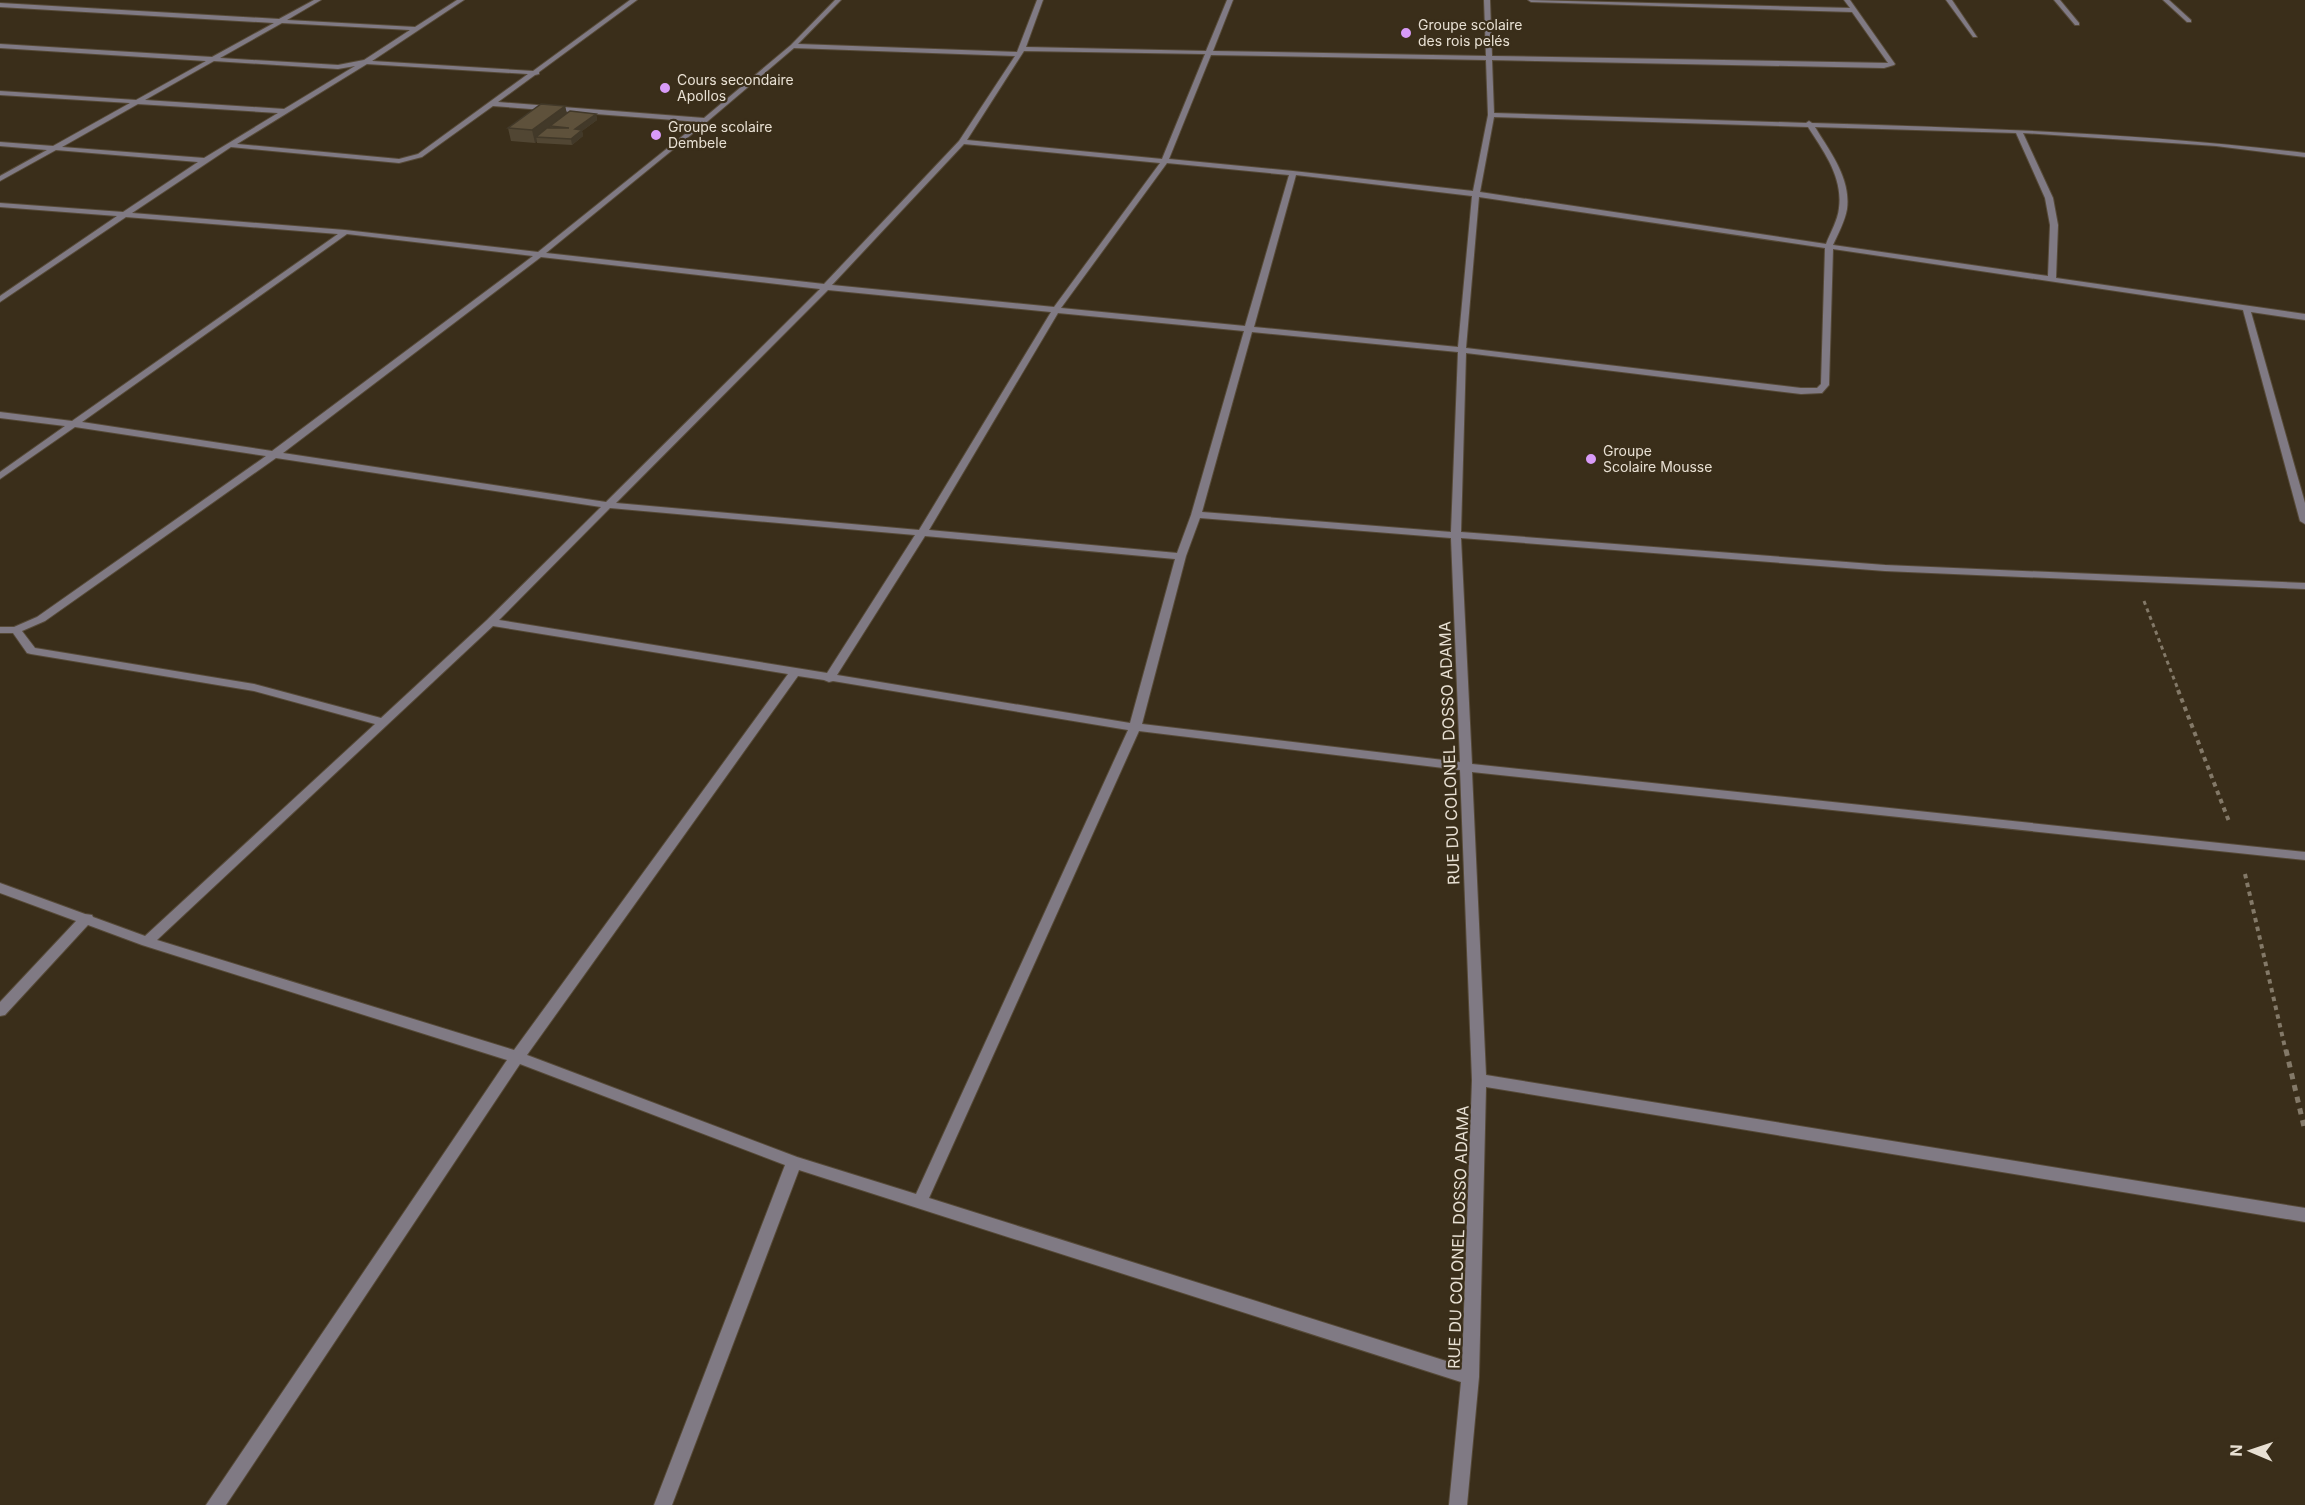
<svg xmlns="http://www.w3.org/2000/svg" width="2305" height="1505" font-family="Inter,sans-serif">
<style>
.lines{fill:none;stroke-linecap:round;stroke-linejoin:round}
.minor-casing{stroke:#564a38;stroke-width:2}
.path-far2{stroke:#837968;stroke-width:3;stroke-dasharray:4 4;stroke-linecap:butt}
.path-far1{stroke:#837968;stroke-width:4;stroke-dasharray:4.5 4.5;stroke-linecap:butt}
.path{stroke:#837968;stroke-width:5;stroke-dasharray:6 6;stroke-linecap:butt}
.minor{fill:#807a84;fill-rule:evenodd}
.wall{fill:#514633}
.shaded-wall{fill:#423929}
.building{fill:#5e513b;stroke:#423929;stroke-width:1.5}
.poi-dot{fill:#d89bf8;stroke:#3a2e1a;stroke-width:2}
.labels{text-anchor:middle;stroke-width:4.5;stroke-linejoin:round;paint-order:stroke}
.far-poi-label{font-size:14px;fill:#e8e0d3;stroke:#3a2e1a;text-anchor:start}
.street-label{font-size:16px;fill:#e8e0d3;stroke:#3a2e1a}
</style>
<rect width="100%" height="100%" fill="#3a2e1a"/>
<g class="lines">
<g class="minor-casing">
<path id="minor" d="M 314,0 L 321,0 L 287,20 L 415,27 L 457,0 L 464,0 L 372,61 L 533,71 L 630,0 L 637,0 L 539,72 L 539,74 L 535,75 L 498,102 L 704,118 L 791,45 L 835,0 L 841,0 L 798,44 L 1017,52 L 1037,0 L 1043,0 L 1026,47 L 1206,51 L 1227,0 L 1233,0 L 1213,51 L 1486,56 L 1484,0 L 1490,0 L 1492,56 L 1888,63 L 1852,12 L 1531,2 L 1528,0 L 1850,8 L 1844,0 L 1850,0 L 1895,64 L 1894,65 L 1884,68 L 1492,60 L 1494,113 L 1806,123 L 1809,121 L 1812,123 C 1977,128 2141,133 2305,153 L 2305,157 L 2216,146 L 2023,133 L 2053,198 L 2058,225 L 2056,278 L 2305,314 L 2305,320 L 2251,312 L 2305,503 L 2305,524 L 2300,521 L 2243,310 L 1833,249 L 1829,385 L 1822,393 L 1801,394 L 1466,353 L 1461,532 L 1885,565 L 2305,583 L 2305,589 L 1885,571 L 1461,538 L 1472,764 L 2305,852 L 2305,860 L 1472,772 L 1486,1075 L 2305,1208 L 2305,1222 L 1486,1087 L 1479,1377 L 1467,1505 L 1449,1505 L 1461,1382 L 799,1170 L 672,1505 L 654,1505 L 785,1165 L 520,1064 L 226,1505 L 206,1505 L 507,1060 L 142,945 L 88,925 L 5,1015 L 0,1016 L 0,1002 L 76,921 L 0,893 L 0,883 L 85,914 L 92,915 L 93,917 L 145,936 L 375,724 L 254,691 L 31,654 L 27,653 L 13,633 L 0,633 L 0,627 L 14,627 L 37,617 L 266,456 L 75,427 L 0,479 L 0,472 L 65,426 L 0,418 L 0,412 L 72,421 L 338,234 L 126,217 L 0,302 L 0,296 L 117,216 L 0,207 L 0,203 L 123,212 L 198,162 L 56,150 L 0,181 L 0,176 L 47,150 L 0,146 L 0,142 L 53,146 L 130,103 L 0,95 L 0,91 L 136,100 L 206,61 L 0,48 L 0,44 L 212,57 L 274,23 L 0,7 L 0,3 L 279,19 ZM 282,23 L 410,30 L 364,60 L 338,65 L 220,58 ZM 794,48 L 1015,56 L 959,141 L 824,284 L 546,253 L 708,121 ZM 1024,51 L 1205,54 L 1162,159 L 967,140 ZM 1211,55 L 1486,60 L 1488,115 L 1473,191 L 1293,171 L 1169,159 ZM 214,61 L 338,69 L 355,66 L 284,109 L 145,100 ZM 367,64 L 528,74 L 418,154 L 399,159 L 237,144 ZM 138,104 L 278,113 L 204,158 L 62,147 ZM 493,106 L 700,122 L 538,252 L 345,230 L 132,213 L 231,147 L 399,163 L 422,157 ZM 1494,117 L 1808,127 C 1824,152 1843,177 1839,208 C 1838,220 1830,233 1826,244 L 1480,192 ZM 1815,127 L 2016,133 L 2045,198 L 2050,225 L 2048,276 L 1833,245 C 1838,234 1845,221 1847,209 C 1851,178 1830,152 1815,127 ZM 964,144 L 1160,163 L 1054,307 L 832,285 ZM 1167,163 L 1289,175 L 1245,326 L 1061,308 ZM 1296,175 L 1472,196 L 1458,347 L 1254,327 ZM 1479,197 L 1825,248 L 1821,384 L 1817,388 L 1801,388 L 1466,348 ZM 347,234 L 533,256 L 272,451 L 82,422 ZM 541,257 L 820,289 L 606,502 L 283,453 ZM 828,290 L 1051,312 L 919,530 L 616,503 ZM 1058,313 L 1244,331 L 1191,515 L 1177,553 L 929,530 ZM 1252,332 L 1458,352 L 1451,532 L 1202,512 ZM 276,458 L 601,507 L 487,620 L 381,718 L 254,684 L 35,648 L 22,631 L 45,621 ZM 610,508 L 915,535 L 827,673 L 499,620 ZM 1200,518 L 1451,538 L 1460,762 L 1142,724 L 1186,556 ZM 925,536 L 1175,559 L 1130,723 L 837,675 ZM 493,626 L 788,674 L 514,1050 L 157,940 ZM 798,676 L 824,680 L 829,682 L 833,681 L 1128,730 L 916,1194 L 797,1157 L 527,1055 ZM 1139,731 L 1460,770 L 1472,1080 L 1462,1366 L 929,1198 Z
M 1946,0 L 1952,0 L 1977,37 L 1973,37 Z
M 2054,0 L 2060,0 L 2079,23 L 2079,25 L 2075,25 Z
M 2163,0 L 2169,0 L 2191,20 L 2191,22 L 2187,22 Z"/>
</g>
<path class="path-far2" d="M 2144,601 L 2179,692"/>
<path class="path-far1" d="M 2178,690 L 2230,824
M 2245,874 L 2286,1052"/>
<path class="path" d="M 2286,1050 L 2305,1131"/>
<use href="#minor" class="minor"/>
</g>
<path class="wall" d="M 565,106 L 567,114 L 596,114 L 597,120 L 582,131 L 583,136 L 572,145 L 537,143 L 537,141 L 535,143 L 511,141 L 508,128 Z"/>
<path class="shaded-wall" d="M 565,106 L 568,118 L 550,126 L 551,131 L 536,137 L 537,141 L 535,143 L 532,130 Z
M 596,114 L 597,120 L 582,131 L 583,136 L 572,145 L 571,139 L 575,129 Z"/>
<path class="building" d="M 541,104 L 565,106 L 532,130 L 508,128 Z
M 570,111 L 596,114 L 575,129 L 582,130 L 571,139 L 536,137 L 547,128 L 569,128 L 550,126 Z"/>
<g class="poi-dot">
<circle cx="1406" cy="33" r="6"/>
<circle cx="665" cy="88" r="6"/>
<circle cx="656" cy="135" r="6"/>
<circle cx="1591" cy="459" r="6"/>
</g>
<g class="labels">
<g class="far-poi-label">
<text x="1418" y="30">Groupe scolaire<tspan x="1418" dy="16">des rois pelés</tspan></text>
<text x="677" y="85">Cours secondaire<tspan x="677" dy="16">Apollos</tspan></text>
<text x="668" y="132">Groupe scolaire<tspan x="668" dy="16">Dembele</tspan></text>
<text x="1603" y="456">Groupe<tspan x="1603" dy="16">Scolaire Mousse</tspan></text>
</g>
<g class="street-label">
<text transform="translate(1449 753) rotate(-92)" y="6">RUE DU COLONEL DOSSO ADAMA</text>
<text transform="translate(1458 1237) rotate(-88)" y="6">RUE DU COLONEL DOSSO ADAMA</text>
</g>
</g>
<g transform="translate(2251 1451) rotate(272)" stroke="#3a2e1a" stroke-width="4.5" paint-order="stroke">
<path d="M0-4.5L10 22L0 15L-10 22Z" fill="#e8e0d3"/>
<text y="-9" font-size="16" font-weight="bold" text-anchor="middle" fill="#e8e0d3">N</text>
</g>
</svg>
